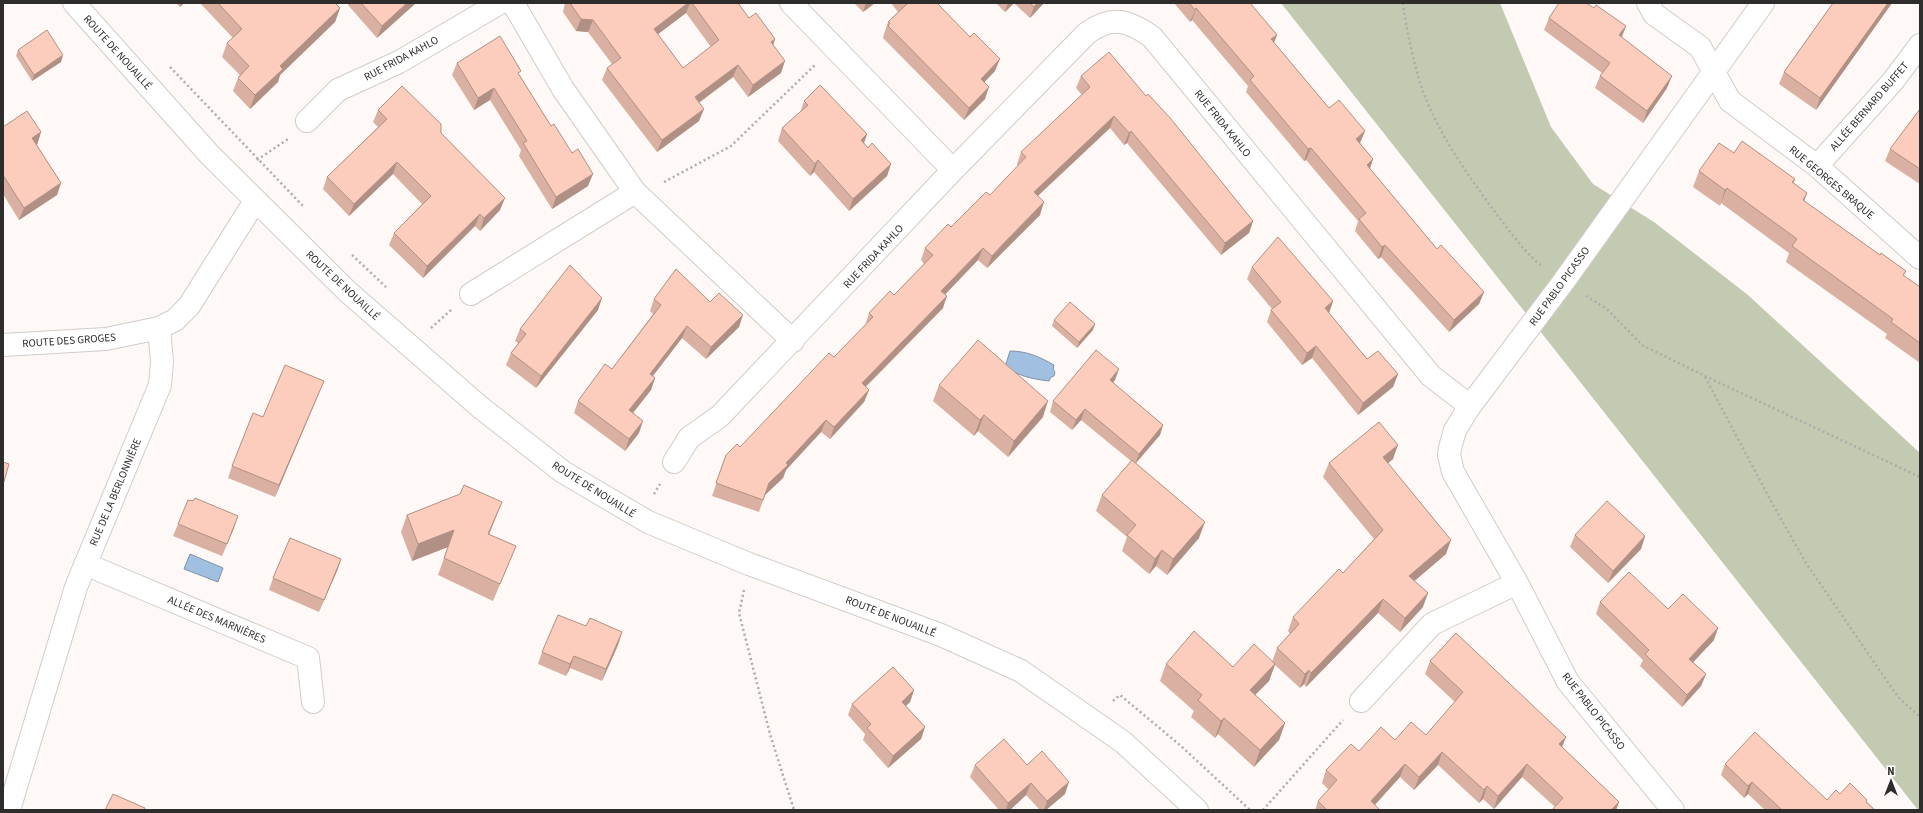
<svg xmlns="http://www.w3.org/2000/svg" width="1923" height="813" font-family="'Source Sans 3',sans-serif">
<style>
.green{fill:#c2cbb2}
.water{fill:#a1bfe0;stroke:#7f93aa}
.lines{fill:none;stroke-linecap:round;stroke-linejoin:round}
.minor-casing{stroke:#d1ccc9;stroke-width:24}
.path{stroke:#aeaaa8;stroke-width:2.5;stroke-dasharray:2 3;stroke-linecap:butt}
.minor{stroke:#fff;stroke-width:22}
.wall{fill:#d9b0a2;fill-rule:evenodd}
.shaded-wall{fill:#b09084}
.building{fill:#fccdbc;stroke:#b09084}
.labels{text-anchor:middle;stroke-width:3.5;stroke-linejoin:round;paint-order:stroke}
.street-label{font-size:11px;fill:#2f2d2c;stroke:#fff}
</style>
<rect width="100%" height="100%" fill="#fef9f6"/>
<path class="green" d="M 1281,3 L 1500,3 L 1551,127 L 1593,184 L 1654,222 L 1748,295 L 1920,453 L 1920,810 L 1918,810 Z"/>
<path class="water" d="M 1010,351 C 1027,351 1040,357 1054,365 L 1053,369 L 1055,372 L 1054,376 L 1051,377 L 1049,381 C 1032,379 1019,376 1005,367 Z
M 190,554 L 223,568 L 218,582 L 184,569 Z"/>
<g class="lines">
<g class="minor-casing">
<path id="minor" d="M 74,3 L 209,154 L 348,292 L 480,407 L 563,472 L 648,522 L 749,564 L 941,635 L 1021,671 L 1123,742 L 1197,810
M 513,3 L 563,89 L 635,192 L 793,341
M 791,3 L 953,170
M 1648,3 L 1654,14 L 1700,47 L 1730,101 L 1817,166 L 1920,258
M 307,121 L 338,90 L 399,62 L 500,3
M 1817,166 L 1893,81 L 1920,45
M 471,294 L 635,192
M 3,345 L 106,339 L 159,328
M 674,462 L 689,438 L 720,416 L 953,170 L 1087,33 C 1112,15 1128,20 1152,37 L 1431,376 L 1470,406
M 85,564 L 308,658 L 313,702
M 1361,701 L 1432,624 L 1517,583
M 9,810 L 76,587 L 160,385 L 162,362 L 159,328 L 175,320 L 189,306 L 255,201
M 1673,810 L 1568,682 L 1517,583 L 1453,472 L 1449,455 L 1450,448 L 1455,430 L 1470,406 L 1564,281 L 1763,3"/>
</g>
<path class="path" d="M 1403,3 C 1406,28 1414,65 1422,89 C 1439,135 1469,177 1498,216 C 1511,233 1525,253 1542,266
M 170,67 L 303,206
M 257,160 L 288,139
M 664,182 L 731,146 L 815,65
M 352,255 L 386,287
M 1586,296 L 1607,309 L 1642,345 L 1705,376 L 1920,477
M 431,328 L 451,310
M 1705,377 L 1772,503 L 1806,563 L 1898,697 L 1920,717
M 654,494 L 660,484
M 744,590 L 739,613 L 770,734 L 794,810
M 1113,701 L 1120,695 L 1181,746 L 1250,810
M 1263,810 L 1343,720"/>
<use href="#minor" class="minor"/>
</g>
<path class="wall" d="M 176,3 L 184,3 L 180,7 Z
M 200,3 L 335,3 L 340,8 L 335,22 L 280,75 L 278,82 L 250,109 L 233,91 L 238,78 L 240,75 L 222,57 L 227,43 L 233,38 Z
M 348,3 L 416,3 L 377,38 L 348,5 Z
M 565,3 L 738,3 L 749,18 L 775,39 L 773,45 L 781,73 L 748,97 L 733,77 L 699,103 L 699,121 L 657,152 L 602,80 L 607,68 L 612,64 L 588,32 L 576,31 L 563,12 ZM 686,13 L 711,47 L 683,68 L 658,34 Z
M 854,3 L 875,3 L 863,12 Z
M 891,3 L 937,3 L 995,71 L 984,82 L 985,99 L 964,120 L 883,38 L 884,34 L 888,22 L 898,12 Z
M 996,3 L 1014,3 L 1005,12 Z
M 1014,3 L 1044,3 L 1030,18 Z
M 1174,3 L 1250,3 L 1277,35 L 1274,43 L 1329,108 L 1365,131 L 1360,143 L 1373,159 L 1370,169 L 1437,249 L 1484,292 L 1479,304 L 1449,332 L 1381,257 L 1378,259 L 1355,231 L 1358,221 L 1306,160 L 1304,161 L 1246,92 L 1248,86 L 1192,20 L 1190,22 Z
M 1833,3 L 1892,3 L 1816,110 L 1779,84 L 1784,72 Z
M 1594,8 L 1626,26 L 1622,37 L 1667,88 L 1643,123 L 1595,88 L 1600,76 L 1602,73 L 1544,30 L 1549,18 Z
M 18,50 L 61,62 L 32,81 L 16,56 Z
M 457,63 L 520,76 L 588,186 L 552,209 L 519,156 L 521,150 L 490,100 L 474,110 L 452,75 Z
M 1081,76 L 1146,96 L 1253,221 L 1249,233 L 1221,255 L 1127,143 L 1124,145 L 1110,128 L 1038,196 L 1040,215 L 987,268 L 978,260 L 945,294 L 943,308 L 866,387 L 869,390 L 864,402 L 830,439 L 821,432 L 786,470 L 783,478 L 765,495 L 759,512 L 712,496 L 726,455 L 740,447 L 834,357 L 865,326 L 869,313 L 894,295 L 924,264 L 921,260 L 925,248 L 990,195 L 1018,166 L 1017,164 L 1021,152 L 1082,95 L 1076,88 Z
M 804,101 L 867,134 L 864,143 L 868,148 L 891,164 L 887,176 L 849,211 L 814,172 L 810,176 L 778,141 L 782,128 L 800,113 Z
M 1920,109 L 1920,184 L 1885,161 L 1890,149 Z
M 378,110 L 441,133 L 500,210 L 480,231 L 475,226 L 423,278 L 389,245 L 394,233 L 422,204 L 393,174 L 349,216 L 323,189 L 327,177 L 378,127 L 373,122 Z
M 3,127 L 41,132 L 37,145 L 61,183 L 57,195 L 19,220 L 3,194 Z
M 1734,153 L 1795,179 L 1794,183 L 1807,193 L 1804,201 L 1880,255 L 1906,271 L 1904,276 L 1920,287 L 1920,363 L 1885,338 L 1887,334 L 1786,262 L 1789,253 L 1721,203 L 1720,206 L 1693,187 L 1699,171 Z
M 1252,267 L 1333,301 L 1329,313 L 1367,359 L 1398,374 L 1393,387 L 1358,415 L 1312,358 L 1302,365 L 1267,322 L 1271,310 L 1272,309 L 1247,279 Z
M 654,299 L 710,302 L 739,327 L 706,359 L 682,338 L 653,376 L 655,378 L 651,390 L 633,413 L 639,433 L 625,451 L 574,413 L 578,401 L 612,369 L 653,314 L 650,311 Z
M 598,310 L 536,388 L 506,365 L 511,353 L 518,343 L 515,341 L 520,329 Z
M 1054,320 L 1093,330 L 1077,348 L 1052,326 Z
M 1115,380 L 1113,383 L 1163,425 L 1160,435 L 1136,463 L 1199,538 L 1167,575 L 1156,566 L 1149,574 L 1122,551 L 1127,537 L 1096,511 L 1102,495 L 1131,461 L 1081,420 L 1072,430 L 1050,412 L 1053,401 Z
M 939,385 L 1043,417 L 1008,457 L 978,431 L 974,436 L 933,401 Z
M 319,393 L 275,497 L 228,478 L 232,466 L 263,417 Z
M 1393,459 L 1388,463 L 1446,554 L 1414,581 L 1423,607 L 1400,632 L 1378,613 L 1306,687 L 1304,684 L 1300,688 L 1275,665 L 1269,681 L 1255,695 L 1285,723 L 1279,740 L 1254,767 L 1218,734 L 1215,738 L 1191,717 L 1194,711 L 1160,681 L 1166,664 L 1233,667 L 1272,662 L 1277,648 L 1290,634 L 1288,631 L 1293,617 L 1343,573 L 1374,539 L 1323,477 L 1329,463 Z
M 502,502 L 489,535 L 516,546 L 509,563 L 493,601 L 438,575 L 448,547 L 412,561 L 401,532 L 407,515 Z
M 178,524 L 234,528 L 222,556 L 173,536 Z
M 1575,535 L 1645,536 L 1641,549 L 1608,583 L 1570,547 Z
M 341,559 L 337,571 L 319,612 L 269,590 L 273,578 Z
M 1600,602 L 1668,609 L 1714,640 L 1693,662 L 1706,674 L 1701,686 L 1682,707 L 1640,666 L 1643,660 L 1596,614 Z
M 586,626 L 622,632 L 618,645 L 602,681 L 570,668 L 566,676 L 538,664 L 542,652 Z
M 1430,661 L 1562,747 L 1619,802 L 1616,810 L 1552,810 L 1555,807 L 1522,777 L 1494,809 L 1483,799 L 1479,803 L 1438,765 L 1414,790 L 1400,777 L 1375,805 L 1380,810 L 1315,810 L 1318,801 L 1329,790 L 1322,783 L 1326,770 L 1359,751 L 1395,740 L 1426,735 L 1455,702 L 1425,674 Z
M 914,690 L 910,702 L 906,706 L 925,727 L 921,739 L 888,768 L 863,740 L 865,734 L 848,715 L 852,704 Z
M 1725,764 L 1827,800 L 1840,794 L 1867,800 L 1867,802 L 1875,810 L 1765,810 L 1748,794 L 1744,798 L 1721,775 Z
M 975,765 L 1027,765 L 1065,794 L 1046,810 L 1040,810 L 1026,795 L 1010,810 L 999,810 L 970,777 Z"/>
<path class="shaded-wall" d="M 181,3 L 184,3 L 180,7 Z
M 407,3 L 416,3 L 377,38 L 382,26 Z
M 688,3 L 690,3 L 686,13 L 649,41 L 654,29 Z
M 866,3 L 875,3 L 863,12 Z
M 1008,3 L 1014,3 L 1005,12 Z
M 1037,3 L 1044,3 L 1030,18 L 1034,7 Z
M 1888,3 L 1892,3 L 1816,110 L 1820,98 Z
M 340,8 L 335,22 L 280,75 L 278,82 L 250,109 L 255,95 L 280,66 Z
M 1196,8 L 1192,20 L 1190,22 L 1195,10 Z
M 581,19 L 593,20 L 588,32 L 576,31 Z
M 1626,26 L 1621,38 L 1619,35 Z
M 1277,35 L 1272,47 L 1271,39 Z
M 775,39 L 771,52 L 771,42 Z
M 63,55 L 61,62 L 32,81 L 34,75 Z
M 1000,59 L 995,71 L 976,91 L 981,79 Z
M 785,61 L 781,73 L 748,97 L 753,85 Z
M 738,65 L 733,77 L 690,109 L 695,97 Z
M 1672,76 L 1667,88 L 1643,123 L 1647,111 Z
M 989,87 L 985,99 L 964,120 L 969,108 Z
M 494,88 L 490,100 L 474,110 L 478,98 Z
M 704,109 L 699,121 L 657,152 L 662,140 Z
M 1114,116 L 1110,128 L 1029,204 L 1034,192 Z
M 1131,131 L 1127,143 L 1124,145 L 1129,133 Z
M 1365,131 L 1360,143 L 1351,151 L 1356,139 Z
M 41,132 L 37,145 L 32,138 Z
M 867,134 L 863,146 L 861,140 Z
M 1311,148 L 1306,160 L 1304,161 L 1308,149 Z
M 1373,159 L 1369,171 L 1367,165 Z
M 818,160 L 814,172 L 810,176 L 815,164 Z
M 397,162 L 393,174 L 349,216 L 354,204 Z
M 891,164 L 887,176 L 849,211 L 853,199 Z
M 593,174 L 588,186 L 552,209 L 556,197 Z
M 61,183 L 57,195 L 19,220 L 24,208 Z
M 1727,188 L 1721,203 L 1720,206 L 1725,190 Z
M 1807,193 L 1801,209 L 1803,200 Z
M 505,198 L 500,210 L 480,231 L 484,218 Z
M 1044,202 L 1040,215 L 987,268 L 992,256 Z
M 480,214 L 475,226 L 423,278 L 427,266 Z
M 1253,221 L 1249,233 L 1221,255 L 1225,243 Z
M 1385,245 L 1381,257 L 1378,259 L 1382,247 Z
M 983,248 L 978,260 L 937,303 L 941,291 Z
M 1484,292 L 1479,304 L 1449,332 L 1454,320 Z
M 947,296 L 943,308 L 857,395 L 862,383 Z
M 602,298 L 598,310 L 536,388 L 541,376 Z
M 1333,301 L 1329,313 L 1325,308 Z
M 743,315 L 739,327 L 706,359 L 711,347 Z
M 1095,324 L 1093,330 L 1077,348 L 1079,342 Z
M 687,326 L 682,338 L 645,386 L 650,374 Z
M 1316,346 L 1312,358 L 1302,365 L 1307,353 Z
M 1119,369 L 1115,380 L 1106,391 L 1110,380 Z
M 1398,374 L 1393,387 L 1358,415 L 1363,403 Z
M 655,378 L 651,390 L 625,423 L 629,410 Z
M 324,381 L 319,393 L 275,497 L 279,485 Z
M 869,390 L 864,402 L 830,439 L 834,427 Z
M 1048,401 L 1043,417 L 1008,457 L 1014,441 Z
M 1085,409 L 1081,420 L 1072,430 L 1076,420 Z
M 984,415 L 978,431 L 974,436 L 980,420 Z
M 826,420 L 821,432 L 786,470 L 783,478 L 765,495 L 769,483 L 786,463 Z
M 643,421 L 639,433 L 625,451 L 629,439 Z
M 1163,425 L 1160,435 L 1135,464 L 1139,454 Z
M 1398,445 L 1393,459 L 1378,471 L 1383,457 Z
M 502,502 L 495,519 L 482,551 L 488,534 Z
M 238,516 L 234,528 L 222,556 L 227,544 Z
M 1205,522 L 1199,538 L 1167,575 L 1173,559 Z
M 454,530 L 448,547 L 412,561 L 418,544 Z
M 1645,536 L 1641,549 L 1608,583 L 1613,571 Z
M 1451,540 L 1446,554 L 1404,590 L 1409,576 Z
M 1162,550 L 1156,566 L 1149,574 L 1155,559 Z
M 341,559 L 337,571 L 319,612 L 324,600 Z
M 1428,593 L 1423,607 L 1400,632 L 1405,618 Z
M 1383,599 L 1378,613 L 1306,687 L 1311,673 Z
M 1718,628 L 1714,640 L 1685,671 L 1689,659 Z
M 622,632 L 618,645 L 602,681 L 606,669 Z
M 574,656 L 570,668 L 566,676 L 570,664 Z
M 1275,664 L 1269,681 L 1243,707 L 1250,690 Z
M 1309,670 L 1304,684 L 1300,688 L 1305,674 Z
M 1706,674 L 1701,686 L 1682,707 L 1687,695 Z
M 914,690 L 910,702 L 898,713 L 902,702 Z
M 1224,718 L 1218,734 L 1215,738 L 1221,721 Z
M 1285,723 L 1279,740 L 1254,767 L 1260,750 Z
M 925,727 L 921,739 L 888,768 L 893,756 Z
M 1566,737 L 1561,750 L 1559,744 Z
M 1442,752 L 1438,765 L 1414,790 L 1419,777 Z
M 1405,764 L 1400,777 L 1370,810 L 1371,801 Z
M 1527,764 L 1522,777 L 1494,809 L 1498,796 Z
M 1069,782 L 1065,794 L 1046,810 L 1044,810 L 1047,801 Z
M 1752,782 L 1748,794 L 1744,798 L 1748,786 Z
M 1031,783 L 1026,795 L 1010,810 L 1006,810 L 1008,803 Z
M 1487,786 L 1483,799 L 1479,803 L 1484,790 Z
M 1619,802 L 1616,810 L 1611,810 Z"/>
<path class="building" d="M 218,3 L 335,3 L 340,8 L 280,66 L 283,69 L 255,95 L 238,78 L 249,66 L 227,43 L 242,29 Z
M 361,3 L 407,3 L 382,26 Z
M 570,3 L 688,3 L 654,29 L 683,68 L 719,40 L 692,3 L 738,3 L 749,18 L 756,13 L 775,39 L 771,42 L 785,61 L 753,85 L 738,65 L 695,97 L 704,109 L 662,140 L 607,68 L 621,58 L 593,20 L 581,19 Z
M 905,3 L 937,3 L 970,37 L 974,33 L 1000,59 L 981,79 L 989,87 L 969,108 L 888,26 L 890,23 L 888,22 L 907,4 Z
M 1030,3 L 1037,3 L 1034,7 Z
M 1189,3 L 1250,3 L 1277,35 L 1271,39 L 1329,108 L 1339,100 L 1365,131 L 1356,139 L 1373,159 L 1367,165 L 1437,249 L 1441,245 L 1484,292 L 1454,320 L 1385,245 L 1382,247 L 1359,219 L 1366,213 L 1311,148 L 1308,149 L 1250,80 L 1254,76 L 1196,8 L 1195,10 Z
M 1559,3 L 1586,3 L 1594,8 L 1596,5 L 1626,26 L 1619,35 L 1672,76 L 1647,111 L 1600,76 L 1610,63 L 1549,18 Z
M 1833,3 L 1888,3 L 1820,98 L 1784,72 Z
M 47,30 L 63,55 L 34,75 L 18,50 Z
M 500,36 L 521,71 L 518,73 L 551,126 L 554,124 L 572,153 L 578,149 L 593,174 L 556,197 L 523,143 L 527,141 L 494,88 L 478,98 L 457,63 Z
M 1109,52 L 1146,96 L 1148,94 L 1171,119 L 1253,221 L 1225,243 L 1131,131 L 1129,133 L 1114,116 L 1034,192 L 1044,202 L 1003,244 L 992,256 L 983,248 L 941,291 L 947,296 L 862,383 L 869,390 L 834,427 L 826,420 L 786,463 L 788,465 L 769,483 L 763,500 L 716,483 L 726,455 L 737,444 L 740,447 L 829,353 L 834,357 L 873,317 L 869,313 L 890,291 L 894,295 L 933,255 L 925,248 L 948,224 L 951,227 L 986,192 L 990,195 L 1026,157 L 1021,152 L 1090,87 L 1081,76 Z
M 820,85 L 867,134 L 861,140 L 868,148 L 872,143 L 891,164 L 853,199 L 818,160 L 815,164 L 782,128 L 808,105 L 804,101 Z
M 402,86 L 441,124 L 441,133 L 505,198 L 484,218 L 480,214 L 427,266 L 394,233 L 431,196 L 397,162 L 354,204 L 327,177 L 387,119 L 378,110 Z
M 1920,109 L 1920,169 L 1890,149 Z
M 27,111 L 41,132 L 32,138 L 61,183 L 24,208 L 3,175 L 3,127 Z
M 1742,141 L 1795,179 L 1792,182 L 1807,193 L 1803,200 L 1880,255 L 1881,253 L 1906,271 L 1903,275 L 1920,287 L 1920,343 L 1891,322 L 1893,319 L 1792,246 L 1797,239 L 1727,188 L 1725,190 L 1699,171 L 1719,143 L 1734,153 Z
M 1278,237 L 1333,301 L 1325,308 L 1367,359 L 1378,351 L 1398,374 L 1363,403 L 1316,346 L 1307,353 L 1271,310 L 1281,302 L 1252,267 Z
M 570,265 L 602,298 L 541,376 L 511,353 L 526,334 L 520,329 Z
M 676,269 L 710,302 L 719,293 L 743,315 L 711,347 L 687,326 L 650,374 L 655,378 L 629,410 L 643,421 L 629,439 L 578,401 L 605,364 L 612,369 L 661,305 L 654,299 Z
M 1070,302 L 1095,324 L 1079,342 L 1054,320 Z
M 978,340 L 1048,401 L 1014,441 L 984,415 L 980,420 L 939,385 Z
M 1096,350 L 1119,369 L 1110,380 L 1163,425 L 1139,454 L 1085,409 L 1076,420 L 1053,401 Z
M 285,365 L 324,381 L 279,485 L 232,466 L 253,413 L 263,417 Z
M 1379,422 L 1398,445 L 1383,457 L 1451,540 L 1409,576 L 1428,593 L 1405,618 L 1383,599 L 1311,673 L 1309,670 L 1305,674 L 1277,648 L 1299,624 L 1293,617 L 1339,569 L 1343,573 L 1383,530 L 1329,463 Z
M 1132,460 L 1205,522 L 1173,559 L 1162,550 L 1155,559 L 1127,535 L 1136,525 L 1102,495 Z
M 3,462 L 9,464 L 3,485 Z
M 464,485 L 502,502 L 488,534 L 516,546 L 500,584 L 444,558 L 454,530 L 418,544 L 407,515 L 460,494 Z
M 195,498 L 238,516 L 227,544 L 178,524 L 188,500 L 193,501 Z
M 1607,501 L 1645,536 L 1613,571 L 1575,535 Z
M 290,538 L 341,559 L 324,600 L 273,578 Z
M 1629,572 L 1668,609 L 1683,594 L 1718,628 L 1689,659 L 1706,674 L 1687,695 L 1645,654 L 1649,650 L 1600,602 Z
M 558,615 L 586,626 L 590,618 L 622,632 L 606,669 L 574,656 L 570,664 L 542,652 Z
M 1194,631 L 1233,667 L 1254,644 L 1275,664 L 1250,690 L 1285,723 L 1260,750 L 1224,718 L 1221,721 L 1198,700 L 1202,695 L 1166,664 Z
M 1456,633 L 1566,737 L 1559,744 L 1619,802 L 1611,810 L 1552,810 L 1563,798 L 1527,764 L 1498,796 L 1487,786 L 1484,790 L 1442,752 L 1419,777 L 1405,764 L 1371,801 L 1380,810 L 1327,810 L 1318,801 L 1337,780 L 1326,770 L 1351,744 L 1359,751 L 1381,727 L 1395,740 L 1411,722 L 1426,735 L 1463,692 L 1430,661 Z
M 893,667 L 914,690 L 902,702 L 925,727 L 893,756 L 867,728 L 871,724 L 852,704 Z
M 1755,732 L 1827,800 L 1836,790 L 1840,794 L 1850,783 L 1867,800 L 1866,802 L 1875,810 L 1782,810 L 1752,782 L 1748,786 L 1725,764 Z
M 1004,739 L 1027,765 L 1042,751 L 1069,782 L 1047,801 L 1031,783 L 1008,803 L 975,765 Z
M 113,794 L 145,808 L 144,810 L 105,810 Z"/>
<g class="labels">
<g class="street-label">
<text transform="translate(118 52) rotate(48)" y="4">ROUTE DE NOUAILLÉ</text>
<text transform="translate(401 58) rotate(-28)" y="4">RUE FRIDA KAHLO</text>
<text transform="translate(1869 106) rotate(-49)" y="4">ALLÉE BERNARD BUFFET</text>
<text transform="translate(1223 123) rotate(51)" y="4">RUE FRIDA KAHLO</text>
<text transform="translate(1832 182) rotate(40)" y="4">RUE GEORGES BRAQUE</text>
<text transform="translate(873 256) rotate(-47)" y="4">RUE FRIDA KAHLO</text>
<text transform="translate(343 285) rotate(43)" y="4">ROUTE DE NOUAILLÉ</text>
<text transform="translate(1559 286) rotate(-54)" y="4">RUE PABLO PICASSO</text>
<text transform="translate(69 340) rotate(-4)" y="4">ROUTE DES GROGES</text>
<text transform="translate(594 489) rotate(32)" y="4">ROUTE DE NOUAILLÉ</text>
<text transform="translate(115 492) rotate(-67)" y="4">RUE DE LA BERLONNIÈRE</text>
<text transform="translate(891 616) rotate(21)" y="4">ROUTE DE NOUAILLÉ</text>
<text transform="translate(217 619) rotate(23)" y="4">ALLÉE DES MARNIÈRES</text>
<text transform="translate(1594 711) rotate(52)" y="4">RUE PABLO PICASSO</text>
</g>
</g>
<rect width="1923" height="813" fill="none" stroke="#2f2d2c" stroke-width="8"/>
<g transform="translate(1891 781)" stroke="#ffffff" stroke-width="3" paint-order="stroke">
<path d="M0-3L7 15L0 10L-7 15Z" fill="#2f2d2c"/>
<text y="-6" font-size="11" font-weight="bold" text-anchor="middle" fill="#2f2d2c">N</text>
</g>
</svg>
